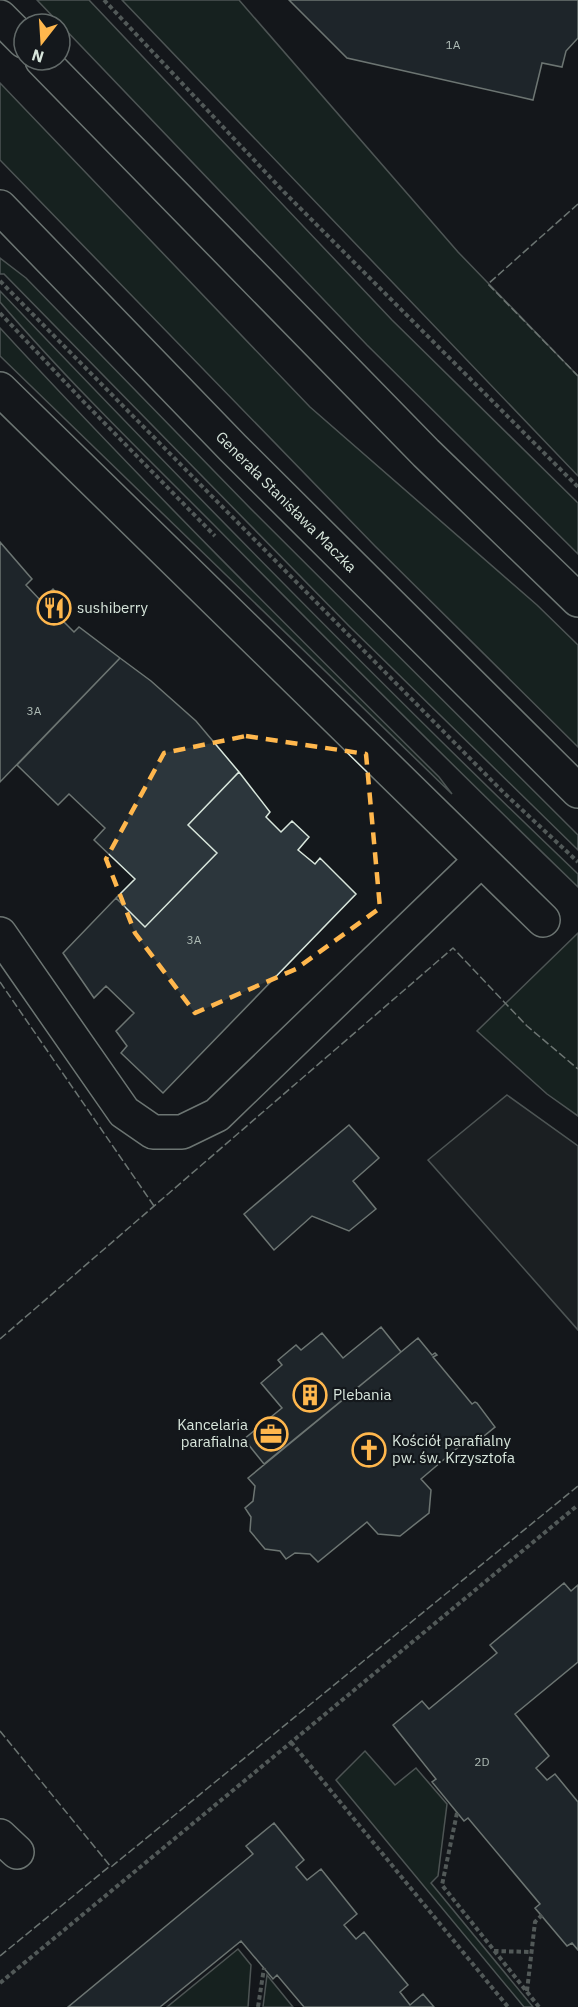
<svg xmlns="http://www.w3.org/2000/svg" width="578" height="2007" font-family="'IBM Plex Sans',sans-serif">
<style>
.green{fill:#1a2d24;stroke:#939e99;stroke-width:1.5}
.parking{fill:#24282b;stroke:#939e99;stroke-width:1.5}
.building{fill:#2c363c;stroke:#d8e6dc;stroke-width:1.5}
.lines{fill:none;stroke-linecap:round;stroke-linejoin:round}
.minor-casing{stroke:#d8e6dc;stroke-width:36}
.major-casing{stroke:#d8e6dc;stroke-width:36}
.path{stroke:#9da8a2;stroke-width:4;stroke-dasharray:4.5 3;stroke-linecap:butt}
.minor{stroke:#14181c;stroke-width:33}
.major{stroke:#14181c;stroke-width:33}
.fence{stroke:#d8e6dc;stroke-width:1.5;stroke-dasharray:8 3;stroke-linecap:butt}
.marked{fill:none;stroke:#ffb74d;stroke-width:4.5;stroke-dasharray:12 8;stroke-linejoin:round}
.labels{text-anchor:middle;stroke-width:4.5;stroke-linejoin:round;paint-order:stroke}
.number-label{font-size:12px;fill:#adbab4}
.street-label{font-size:15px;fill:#d8e6dc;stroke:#14181c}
.poi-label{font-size:15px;fill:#d8e6dc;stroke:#14181c;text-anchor:start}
</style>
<rect width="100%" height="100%" fill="#14181c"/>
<path class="green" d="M 37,0 L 89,0 L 392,320 L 578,503 L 578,554 L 367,345 Z
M 122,0 L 239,0 L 458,252 L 578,376 L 578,476 Z
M 0,83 L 310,407 L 537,605 L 578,645 L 578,747 L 375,546 L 0,160 Z
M 0,258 L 26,278 L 250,508 L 578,835 L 578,850 L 349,626 L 4,274 L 0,274 Z
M 0,291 C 189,489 380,685 578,874 L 578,887 C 455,768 334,647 214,525 C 141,452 67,380 0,302 Z
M 0,328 C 142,482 291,630 439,777 L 452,794 L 0,356 Z
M 578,933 L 578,1116 L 547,1094 L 477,1031 Z
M 365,1751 L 395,1785 L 416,1768 L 447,1804 L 438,1876 L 431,1883 L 533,2007 L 524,2007 L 336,1780 Z
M 238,1949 L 251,1965 L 248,2007 L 167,2007 Z
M 267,1975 L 293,2007 L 263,2007 Z"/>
<path class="parking" d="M 507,1095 L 578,1146 L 578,1330 L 428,1160 Z"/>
<path class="building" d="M 289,0 L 578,0 L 578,38 L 566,51 L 562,67 L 542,63 L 533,100 L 347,58 Z
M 0,542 L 32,579 L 26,585 L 41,601 L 53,589 L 69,606 L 59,617 L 74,632 L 79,627 L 120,658 L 0,782 Z
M 120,658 L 151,681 L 196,721 L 239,772 L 188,825 L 217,853 L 145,927 L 116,898 L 135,879 L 94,840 L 105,828 L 69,794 L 58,805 L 17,765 Z
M 239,772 L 270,812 L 266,817 L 281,832 L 292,821 L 309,837 L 298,850 L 315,864 L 320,858 L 356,894 L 163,1093 L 121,1053 L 127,1046 L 116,1031 L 134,1013 L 106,986 L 94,998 L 63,953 L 116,898 L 145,927 L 217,853 L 188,825 Z
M 349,1125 L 379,1158 L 353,1181 L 376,1209 L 349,1231 L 312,1216 L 274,1250 L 244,1214 Z
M 381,1327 L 401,1352 L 264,1464 L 244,1439 L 282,1408 L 261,1383 L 282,1365 L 278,1360 L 296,1345 L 301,1350 L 322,1333 L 343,1358 Z
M 418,1338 L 432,1355 L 435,1353 L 437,1355 L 433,1357 L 472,1404 L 475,1402 L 477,1403 L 495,1427 L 473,1445 L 468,1439 L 421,1479 L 431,1490 L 429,1513 L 400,1536 L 378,1534 L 367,1522 L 318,1562 L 310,1554 L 295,1553 L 286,1559 L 280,1551 L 265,1549 L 250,1531 L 251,1517 L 245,1508 L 253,1501 L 255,1486 L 248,1478 Z
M 564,1583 L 571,1591 L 578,1585 L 578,1662 L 515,1714 L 549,1756 L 536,1768 L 547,1780 L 555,1774 L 578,1802 L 578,1950 L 572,1943 L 567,1946 L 535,1908 L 540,1904 L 468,1818 L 464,1821 L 432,1782 L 436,1779 L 393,1725 L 422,1701 L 429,1709 L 497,1653 L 490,1645 Z
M 274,1823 L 304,1860 L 296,1867 L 307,1880 L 321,1869 L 357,1914 L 344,1925 L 356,1939 L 364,1932 L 408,1985 L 400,1992 L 410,2005 L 423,1994 L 434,2007 L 304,2007 L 277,1975 L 273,1979 L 241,1941 L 160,2007 L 68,2007 L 253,1854 L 246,1846 Z"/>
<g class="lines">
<g class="minor-casing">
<path id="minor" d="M 0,389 L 543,920
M 0,934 L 124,1112 L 153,1132 L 182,1132 L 217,1115 L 481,860
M 0,1836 L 17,1852"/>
</g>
<g class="major-casing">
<path id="major" d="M 0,17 L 24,41
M 42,60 L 426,453 L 578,600
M 0,207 L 233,448 L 578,791"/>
</g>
<path class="path" d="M 104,0 L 284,192 L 578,487
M 0,281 L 504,793 L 578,862
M 0,313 L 81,399 L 215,536
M 291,1742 L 508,2007
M 457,1813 L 442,1885 L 539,2007
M 494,1951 L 532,1952
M 0,1983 L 578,1505
M 527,1991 L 535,1922 L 542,1915
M 258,2007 L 264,1968"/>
<use href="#minor" class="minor"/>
<use href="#major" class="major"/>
<path class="fence" d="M 578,204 L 488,284 L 578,376
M 0,982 L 154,1206
M 0,1339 L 453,948 L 527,1026 L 578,1069
M 0,1731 L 111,1867 L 578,1486
M 0,1956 L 110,1866"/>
</g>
<path d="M0 0H578V2007H0ZM 246,736 L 366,754 L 380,908 L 296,969 L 195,1013 L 135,933 L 106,859 L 164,753 Z" fill="#14181c" fill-opacity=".55" fill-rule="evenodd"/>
<path class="marked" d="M 246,736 L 366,754 L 380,908 L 296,969 L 195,1013 L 135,933 L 106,859 L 164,753 Z"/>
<defs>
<g id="restaurant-ring" transform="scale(1.725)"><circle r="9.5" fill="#14181c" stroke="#ffb74d" stroke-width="1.5"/><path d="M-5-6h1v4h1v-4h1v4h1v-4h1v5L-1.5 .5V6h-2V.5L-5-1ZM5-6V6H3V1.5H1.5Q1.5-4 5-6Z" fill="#ffb74d"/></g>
<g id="building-ring" transform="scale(1.725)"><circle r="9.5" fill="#14181c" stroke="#ffb74d" stroke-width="1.5"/><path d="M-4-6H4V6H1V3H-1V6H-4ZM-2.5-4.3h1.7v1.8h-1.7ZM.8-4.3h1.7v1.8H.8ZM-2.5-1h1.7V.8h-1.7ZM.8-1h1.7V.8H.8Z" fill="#ffb74d"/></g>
<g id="office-ring" transform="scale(1.725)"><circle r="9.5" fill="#14181c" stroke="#ffb74d" stroke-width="1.5"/><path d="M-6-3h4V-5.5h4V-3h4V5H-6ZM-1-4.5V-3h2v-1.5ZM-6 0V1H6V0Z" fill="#ffb74d"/></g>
<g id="church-ring" transform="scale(1.725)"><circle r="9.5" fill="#14181c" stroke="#ffb74d" stroke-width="1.5"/><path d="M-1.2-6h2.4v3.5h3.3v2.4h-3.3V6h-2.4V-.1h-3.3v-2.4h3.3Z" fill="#ffb74d"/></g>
</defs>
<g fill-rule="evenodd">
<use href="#restaurant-ring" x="54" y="608"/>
<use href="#building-ring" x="310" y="1395"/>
<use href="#office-ring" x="271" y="1434"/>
<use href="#church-ring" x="369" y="1450"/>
</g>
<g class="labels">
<g class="number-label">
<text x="453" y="49">1A</text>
<text x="34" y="715">3A</text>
<text x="194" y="944">3A</text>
<text x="482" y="1766">2D</text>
</g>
<g class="street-label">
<text transform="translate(286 502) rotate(45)" y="5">Generała Stanisława Maczka</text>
</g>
<g class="poi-label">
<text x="77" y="613">sushiberry</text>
<text x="333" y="1400">Plebania</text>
<text x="248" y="1430" text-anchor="end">Kancelaria<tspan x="248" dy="17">parafialna</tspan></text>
<text x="392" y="1446">Kościół parafialny<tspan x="392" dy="17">pw. św. Krzysztofa</tspan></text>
</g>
</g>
<g transform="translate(42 42) rotate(197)"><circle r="28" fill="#14181c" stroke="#626a69" stroke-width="1.5"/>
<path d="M0-4.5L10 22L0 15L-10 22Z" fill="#ffb74d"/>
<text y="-9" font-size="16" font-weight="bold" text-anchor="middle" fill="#d8e6dc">N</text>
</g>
</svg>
